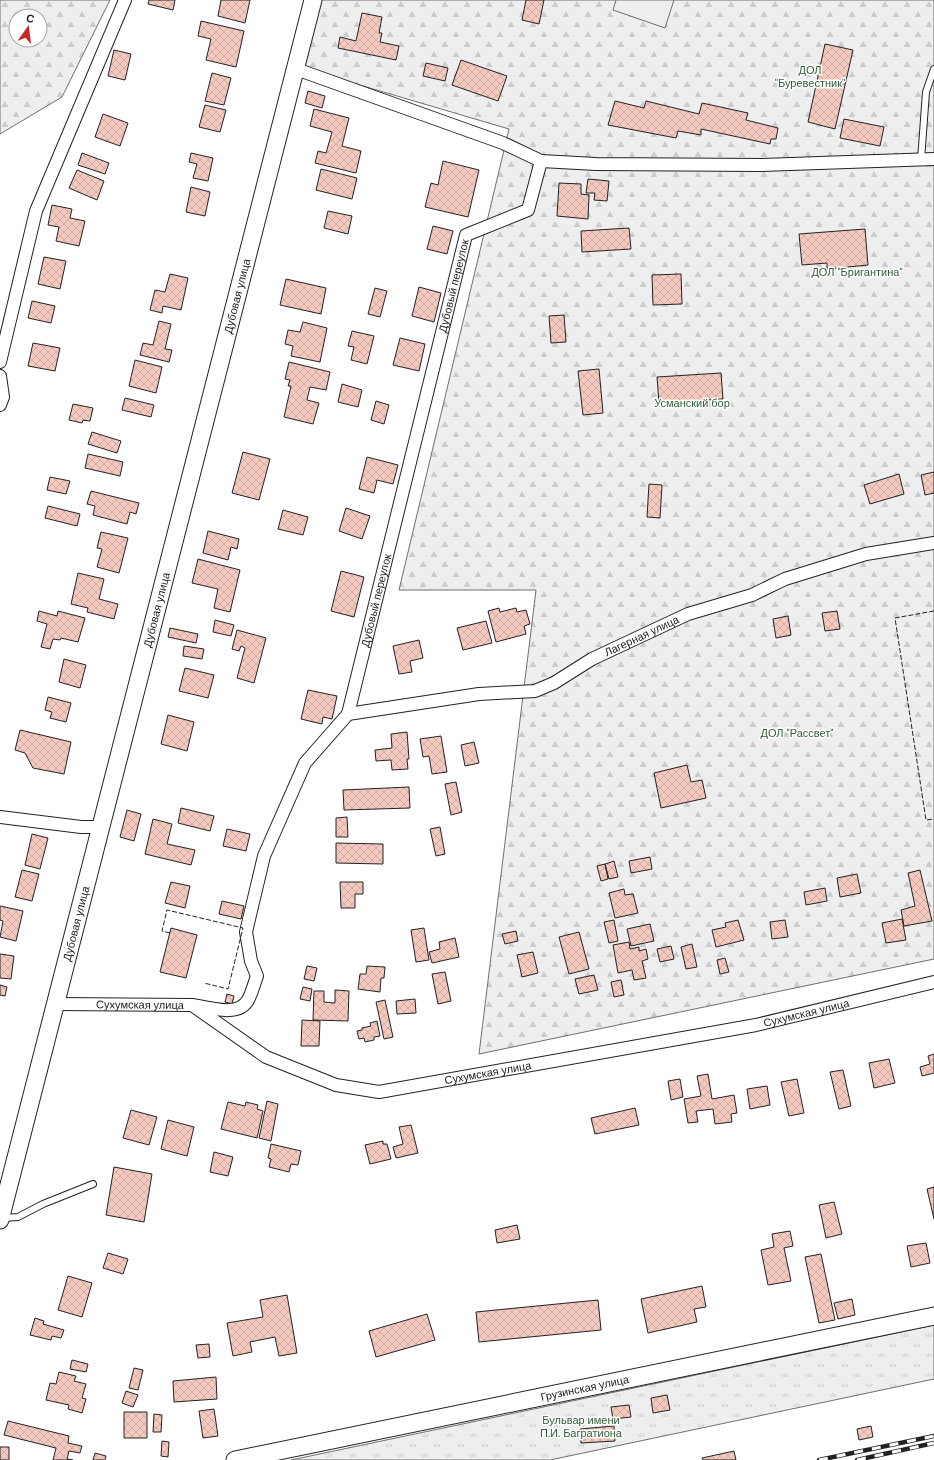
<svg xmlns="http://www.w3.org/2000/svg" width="934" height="1460" font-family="'DM Sans',sans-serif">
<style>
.grass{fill:url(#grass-tufts);stroke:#6f6f6f}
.forest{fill:url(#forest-firs);stroke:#6f6f6f;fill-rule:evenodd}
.pitch{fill:#eee;stroke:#6f6f6f}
.building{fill:url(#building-cross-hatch);stroke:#222}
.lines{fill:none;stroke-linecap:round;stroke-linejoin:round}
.lane-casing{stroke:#222;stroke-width:8}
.street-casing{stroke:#222;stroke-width:14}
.secondary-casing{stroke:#222;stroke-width:19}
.lane{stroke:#fff;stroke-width:6}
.street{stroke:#fff;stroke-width:12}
.secondary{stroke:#fff;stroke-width:17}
.rail-casing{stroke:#222;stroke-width:4.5}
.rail{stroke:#fff;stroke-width:3;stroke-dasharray:9;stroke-linecap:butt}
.fence{stroke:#222;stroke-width:1;stroke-dasharray:5 2;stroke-linecap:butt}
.labels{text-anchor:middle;stroke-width:3;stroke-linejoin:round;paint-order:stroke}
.park-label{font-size:11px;fill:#2f5e38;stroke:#fff}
.street-label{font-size:11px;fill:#222;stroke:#fff}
</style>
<defs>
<pattern id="grass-tufts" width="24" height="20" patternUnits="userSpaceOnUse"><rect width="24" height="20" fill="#eee"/><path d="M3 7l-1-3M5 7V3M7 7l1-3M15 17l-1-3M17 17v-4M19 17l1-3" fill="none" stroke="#ccc"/></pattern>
<pattern id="forest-firs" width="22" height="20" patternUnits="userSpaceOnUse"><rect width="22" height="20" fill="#eee"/><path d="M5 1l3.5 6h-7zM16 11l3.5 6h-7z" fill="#ccc"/></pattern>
<pattern id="building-cross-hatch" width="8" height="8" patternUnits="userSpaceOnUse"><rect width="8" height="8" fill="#f3c9c0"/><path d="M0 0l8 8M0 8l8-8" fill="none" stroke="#d0aca5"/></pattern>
</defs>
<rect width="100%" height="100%" fill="#fff"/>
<path class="grass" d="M 934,1325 L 934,1379 L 550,1460 L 291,1460 Z"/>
<path class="forest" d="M 0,0 L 110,0 L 62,97 L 0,134 ZM 16,16 L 40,16 L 40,40 L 16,40 Z
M 319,0 L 934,0 L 934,959 L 479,1054 L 536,590 L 399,590 L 509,129 L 302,68 Z"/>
<path class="pitch" d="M 616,0 L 674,0 L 665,28 L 613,10 Z"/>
<path class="building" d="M 149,0 L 175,0 L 173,10 L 148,4 Z
M 221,0 L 250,0 L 245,23 L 218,16 Z
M 526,0 L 544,0 L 539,24 L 522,20 Z
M 362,13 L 382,17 L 379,33 L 382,33 L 380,42 L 399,46 L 396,60 L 338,48 L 340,37 L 356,41 Z
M 201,21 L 244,31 L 236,67 L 206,60 L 211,39 L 198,36 Z
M 825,44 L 853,50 L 835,129 L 808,122 Z
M 114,50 L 131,54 L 125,80 L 108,76 Z
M 461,60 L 507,76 L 498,101 L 452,85 Z
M 426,63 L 448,68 L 445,81 L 423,76 Z
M 212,73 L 231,78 L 224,105 L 205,101 Z
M 308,91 L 325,96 L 322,108 L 305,103 Z
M 615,101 L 644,108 L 646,101 L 699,114 L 702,103 L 748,113 L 746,120 L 778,128 L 776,139 L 771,139 L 770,144 L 701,129 L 701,135 L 678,131 L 676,138 L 608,125 Z
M 205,105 L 226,110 L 220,132 L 199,127 Z
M 314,109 L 349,118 L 342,146 L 361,151 L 356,173 L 315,163 L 318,151 L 326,153 L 332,132 L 310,126 Z
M 103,114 L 128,123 L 120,146 L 95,137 Z
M 844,119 L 884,127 L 880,146 L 840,138 Z
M 82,153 L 109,163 L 105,174 L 78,165 Z
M 191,153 L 213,158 L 208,181 L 193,178 L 197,164 L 189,162 Z
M 443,161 L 479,170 L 468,217 L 425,207 L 431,183 L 438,185 Z
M 321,169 L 357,178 L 352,199 L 316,190 Z
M 77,170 L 104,181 L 97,200 L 69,188 Z
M 588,179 L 609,181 L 607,201 L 594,200 L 595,193 L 586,193 Z
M 559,183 L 581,184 L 581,194 L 589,195 L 588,219 L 557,216 Z
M 191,187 L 210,192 L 205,216 L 186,212 Z
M 52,205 L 72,209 L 70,218 L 85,221 L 79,246 L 56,241 L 59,227 L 48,225 Z
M 328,211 L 352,216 L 348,234 L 324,228 Z
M 433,226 L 453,231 L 447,254 L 427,249 Z
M 629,228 L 631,249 L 582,252 L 581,231 Z
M 865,229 L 868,265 L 827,269 L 827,263 L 802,265 L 799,234 Z
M 44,257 L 66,261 L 60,289 L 38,284 Z
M 170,274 L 188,278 L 181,310 L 163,306 L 162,313 L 150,310 L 155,290 L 165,292 Z
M 681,274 L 682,304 L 653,305 L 652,275 Z
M 286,279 L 326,288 L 321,314 L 280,305 Z
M 419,287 L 441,293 L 434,322 L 412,316 Z
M 375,288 L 387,291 L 380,317 L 368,314 Z
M 32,301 L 55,306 L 51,323 L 28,318 Z
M 564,315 L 566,342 L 551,343 L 549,316 Z
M 159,321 L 171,324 L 165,349 L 172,350 L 169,362 L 140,355 L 143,343 L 153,345 Z
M 303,322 L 327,328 L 320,362 L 291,356 L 293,346 L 285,344 L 288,330 L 300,332 Z
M 352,331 L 374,336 L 367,364 L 351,360 L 354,347 L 348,346 Z
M 400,338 L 425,344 L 419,371 L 393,365 Z
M 33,343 L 60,348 L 55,371 L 28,366 Z
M 135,360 L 162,367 L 156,393 L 129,386 Z
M 289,362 L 330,372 L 326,390 L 310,387 L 307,400 L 319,403 L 313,424 L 284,417 L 291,386 L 288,386 L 290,380 L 285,379 Z
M 599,369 L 603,413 L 583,415 L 578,371 Z
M 721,373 L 723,399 L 659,403 L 657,377 Z
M 342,384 L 362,390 L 358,407 L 338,402 Z
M 125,398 L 154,405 L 151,417 L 122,410 Z
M 376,401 L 389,405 L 384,424 L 371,420 Z
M 73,404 L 93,408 L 90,421 L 83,420 L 82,423 L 69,420 Z
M 92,432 L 121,441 L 117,453 L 88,444 Z
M 243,452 L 270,459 L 259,500 L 232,493 Z
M 88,454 L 123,462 L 120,476 L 85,468 Z
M 367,457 L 398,465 L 393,484 L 377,480 L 374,493 L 359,489 Z
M 934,472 L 934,493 L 925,495 L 921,475 Z
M 899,474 L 904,494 L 870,504 L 864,485 Z
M 50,477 L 70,481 L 66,494 L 47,490 Z
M 649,484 L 662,485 L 660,518 L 647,517 Z
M 91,491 L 139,503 L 136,514 L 130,512 L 127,524 L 93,515 L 95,506 L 87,504 Z
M 48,506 L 80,514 L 77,526 L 45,518 Z
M 346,508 L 370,516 L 362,539 L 339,531 Z
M 283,510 L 308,517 L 303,535 L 278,529 Z
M 208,531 L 239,539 L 237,549 L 231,547 L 228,560 L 203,553 Z
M 101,532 L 128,538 L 119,573 L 97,567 L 102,549 L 97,548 Z
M 198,559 L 240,570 L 230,612 L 214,608 L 218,589 L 192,583 Z
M 341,571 L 364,577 L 354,617 L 331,611 Z
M 78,573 L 104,579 L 99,599 L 118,604 L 114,619 L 87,612 L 88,608 L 71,604 Z
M 499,608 L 500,612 L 516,608 L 517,612 L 526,610 L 530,624 L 524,626 L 526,634 L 496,642 L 488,611 Z
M 39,611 L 57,616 L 58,611 L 85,618 L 78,642 L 61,638 L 60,640 L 53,639 L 50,649 L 41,647 L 47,624 L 37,621 Z
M 837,611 L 840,629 L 825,631 L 822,613 Z
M 788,616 L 791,635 L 776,638 L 773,619 Z
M 215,620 L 234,625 L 231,636 L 213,632 Z
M 486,621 L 492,643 L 463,650 L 457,628 Z
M 170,628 L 198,634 L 196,643 L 168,637 Z
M 237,630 L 266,638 L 254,683 L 237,678 L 245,648 L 241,646 L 239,651 L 232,649 Z
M 419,640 L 423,658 L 410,661 L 412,672 L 399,674 L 393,646 Z
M 184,646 L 204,649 L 202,659 L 183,656 Z
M 64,659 L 86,665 L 80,688 L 59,682 Z
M 185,668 L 214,675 L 208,698 L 179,691 Z
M 308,690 L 337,696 L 332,719 L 323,717 L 322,724 L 301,719 Z
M 48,697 L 71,703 L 66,722 L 50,718 L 52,712 L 45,710 Z
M 168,715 L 194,722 L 187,751 L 161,744 Z
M 20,730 L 71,742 L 64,774 L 33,768 L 25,753 L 15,750 Z
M 407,732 L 409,759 L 407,759 L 408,769 L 392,770 L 391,760 L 376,761 L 375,750 L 392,748 L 391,734 Z
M 441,736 L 447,772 L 432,774 L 429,756 L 423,757 L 420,739 Z
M 474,742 L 479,763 L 465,766 L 461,745 Z
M 687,765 L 691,782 L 702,780 L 706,798 L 661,808 L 654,773 Z
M 456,782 L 462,812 L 451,815 L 445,784 Z
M 409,787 L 410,808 L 344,810 L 343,790 Z
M 181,808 L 214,816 L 210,831 L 178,823 Z
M 127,810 L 141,814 L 134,841 L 120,837 Z
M 347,817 L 348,837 L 336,837 L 336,818 Z
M 153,819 L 172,824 L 167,844 L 195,850 L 191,865 L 145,854 Z
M 440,827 L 445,854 L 436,856 L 430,829 Z
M 227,829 L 250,834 L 246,851 L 223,846 Z
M 32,834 L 48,838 L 40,869 L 25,865 Z
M 336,843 L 383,844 L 383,864 L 336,863 Z
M 650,857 L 652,869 L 631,873 L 629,861 Z
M 614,861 L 618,877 L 609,879 L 605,864 Z
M 605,864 L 608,879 L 601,881 L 597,866 Z
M 22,870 L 39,874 L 32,901 L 15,897 Z
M 920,870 L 932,921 L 904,926 L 901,910 L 915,906 L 908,873 Z
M 857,874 L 861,893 L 840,897 L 837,878 Z
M 171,882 L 190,886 L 185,908 L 165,903 Z
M 340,882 L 363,882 L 363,894 L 355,894 L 355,908 L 341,908 Z
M 825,888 L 827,901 L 806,905 L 804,892 Z
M 624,889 L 625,895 L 633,894 L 638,913 L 615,918 L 609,893 Z
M 222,901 L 244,906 L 241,919 L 219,914 Z
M 0,906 L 23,911 L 16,941 L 0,937 L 3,921 L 0,920 Z
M 902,919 L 906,940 L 886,943 L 882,923 Z
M 614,920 L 618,941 L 609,943 L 604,922 Z
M 738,920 L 744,940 L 716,947 L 712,930 L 726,927 L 725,923 Z
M 785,920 L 788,937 L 772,939 L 770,922 Z
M 650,924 L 654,941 L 631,946 L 627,929 Z
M 171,928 L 197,935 L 186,978 L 160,972 Z
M 424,928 L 429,960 L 416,962 L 411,930 Z
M 516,931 L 518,941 L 505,944 L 502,934 Z
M 579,932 L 589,969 L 569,974 L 559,937 Z
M 455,938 L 459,957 L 432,963 L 429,952 L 440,949 L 439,942 Z
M 629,942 L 630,949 L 639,947 L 639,951 L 646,949 L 648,959 L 642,961 L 646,978 L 634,980 L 632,970 L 618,973 L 613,945 Z
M 692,944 L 697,967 L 686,969 L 681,947 Z
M 671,946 L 674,959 L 660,962 L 657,949 Z
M 533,952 L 538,973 L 522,977 L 517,955 Z
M 0,954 L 14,956 L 11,979 L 0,978 Z
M 725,958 L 729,972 L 720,974 L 717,960 Z
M 307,966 L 317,968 L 314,981 L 304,979 Z
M 367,966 L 385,967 L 384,978 L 381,978 L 380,992 L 358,989 L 360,974 L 366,974 Z
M 445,972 L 451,1001 L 438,1004 L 432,974 Z
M 594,975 L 598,990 L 579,994 L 575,979 Z
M 621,980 L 624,995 L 614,997 L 611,982 Z
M 0,985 L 7,987 L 5,996 L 0,995 Z
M 303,987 L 312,989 L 310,1001 L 300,999 Z
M 335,990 L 349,991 L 348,1021 L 313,1020 L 314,991 L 324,991 L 324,1002 L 335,1003 Z
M 227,994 L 234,996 L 232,1004 L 225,1002 Z
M 415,999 L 416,1013 L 397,1014 L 396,1001 Z
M 385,1000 L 393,1037 L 384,1039 L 376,1002 Z
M 302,1020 L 320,1021 L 319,1046 L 301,1046 Z
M 377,1021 L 380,1036 L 374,1037 L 374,1040 L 365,1042 L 364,1038 L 359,1039 L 357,1031 L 362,1030 L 362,1028 L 371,1026 L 370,1023 Z
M 934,1054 L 934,1073 L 922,1076 L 920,1067 L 930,1064 L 928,1056 Z
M 889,1059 L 895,1083 L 874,1088 L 869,1063 Z
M 843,1070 L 851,1106 L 839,1109 L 830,1072 Z
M 708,1074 L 712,1099 L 734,1095 L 737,1113 L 731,1114 L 732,1122 L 715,1124 L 713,1109 L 696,1111 L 698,1122 L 688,1123 L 684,1099 L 701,1096 L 697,1076 Z
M 680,1079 L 683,1097 L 671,1100 L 668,1081 Z
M 797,1079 L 804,1113 L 789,1116 L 781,1082 Z
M 767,1086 L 770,1105 L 750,1109 L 747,1089 Z
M 267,1101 L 278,1104 L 271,1141 L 259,1138 Z
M 228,1102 L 245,1106 L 246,1102 L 258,1105 L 257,1109 L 263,1111 L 257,1138 L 221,1129 Z
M 635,1108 L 639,1125 L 595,1134 L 591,1118 Z
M 131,1110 L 157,1117 L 149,1145 L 123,1138 Z
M 168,1120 L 194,1127 L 187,1156 L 161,1149 Z
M 411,1125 L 418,1153 L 396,1158 L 393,1147 L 403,1144 L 399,1127 Z
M 383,1141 L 383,1144 L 387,1144 L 391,1159 L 370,1164 L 365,1145 Z
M 271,1144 L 301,1151 L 298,1165 L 291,1164 L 289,1172 L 269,1167 L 271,1159 L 268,1158 Z
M 214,1152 L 233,1157 L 228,1176 L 210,1172 Z
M 114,1167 L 152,1174 L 144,1222 L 106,1215 Z
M 934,1187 L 934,1219 L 927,1189 Z
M 834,1202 L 842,1234 L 826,1238 L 819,1205 Z
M 517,1225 L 520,1239 L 497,1243 L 495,1230 Z
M 790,1231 L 793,1246 L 784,1248 L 791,1281 L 768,1285 L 761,1250 L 774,1247 L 772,1234 Z
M 926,1243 L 930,1263 L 911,1267 L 907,1246 Z
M 108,1253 L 128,1259 L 123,1274 L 103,1268 Z
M 821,1254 L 835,1320 L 819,1323 L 805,1257 Z
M 68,1276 L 92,1283 L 82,1317 L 58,1310 Z
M 702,1286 L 706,1307 L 694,1309 L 697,1322 L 648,1333 L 641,1299 Z
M 287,1295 L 297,1353 L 279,1356 L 275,1337 L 250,1342 L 252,1352 L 233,1356 L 227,1323 L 263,1317 L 260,1300 Z
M 852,1299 L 855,1315 L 838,1319 L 834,1303 Z
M 598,1300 L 601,1330 L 479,1342 L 476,1312 Z
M 427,1314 L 435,1340 L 376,1357 L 369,1331 Z
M 35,1318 L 44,1321 L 43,1324 L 64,1330 L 61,1338 L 52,1336 L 51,1340 L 30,1335 Z
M 209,1344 L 210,1357 L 198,1358 L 196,1345 Z
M 72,1360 L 88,1364 L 86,1372 L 70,1369 Z
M 134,1368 L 143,1370 L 138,1390 L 129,1388 Z
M 59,1372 L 76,1376 L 74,1381 L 86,1384 L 82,1398 L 86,1399 L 82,1413 L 68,1409 L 69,1405 L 46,1400 L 50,1383 L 56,1384 Z
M 216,1377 L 217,1399 L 174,1402 L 173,1381 Z
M 126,1391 L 138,1395 L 133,1407 L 122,1403 Z
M 667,1395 L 670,1410 L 653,1413 L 651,1398 Z
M 629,1405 L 631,1417 L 613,1419 L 611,1407 Z
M 214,1409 L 218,1436 L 203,1438 L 199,1411 Z
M 124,1412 L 147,1412 L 147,1438 L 124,1438 Z
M 154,1414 L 162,1415 L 161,1432 L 153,1432 Z
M 8,1421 L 69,1436 L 68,1443 L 82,1446 L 80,1453 L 69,1451 L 67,1459 L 73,1460 L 53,1460 L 56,1448 L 4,1435 Z
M 614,1426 L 615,1441 L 581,1443 L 580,1429 Z
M 871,1426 L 873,1437 L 859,1440 L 857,1429 Z
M 162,1441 L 169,1442 L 168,1457 L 161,1456 Z
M 0,1447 L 9,1447 L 9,1460 L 0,1460 Z
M 734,1451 L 736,1460 L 703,1460 L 702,1458 Z
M 95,1453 L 106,1456 L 105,1460 L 93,1460 Z"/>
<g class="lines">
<g class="lane-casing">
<path id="lane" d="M 921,160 L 926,92 L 934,69
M 2,1218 L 18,1217 L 43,1204 L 93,1184"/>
</g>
<g class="street-casing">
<g id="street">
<path d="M 296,69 L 503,143 L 541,161 L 596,164 L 762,165 L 934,159"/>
<path d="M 0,362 L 36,211 L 125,0"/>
<path d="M 0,376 L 3,397 L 0,405"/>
<path id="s1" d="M 348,714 L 479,694 L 535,691 L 554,683 L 592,659 L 688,614 L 752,595 L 785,579 L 866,554 L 934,543"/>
<path d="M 0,817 L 81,827 L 101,827"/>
<path id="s2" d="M 56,1004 L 192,1005 L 266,1057 L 336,1085 L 379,1092 L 756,1025 L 934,982"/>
<path id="s3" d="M 192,1005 C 208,1007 238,1018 248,1000 C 252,993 254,984 257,976 L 251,961 L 246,932 L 264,856 L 305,763 L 348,714 L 466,235 L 528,210 L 541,161"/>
</g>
</g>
<g class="secondary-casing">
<g id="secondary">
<path id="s4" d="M 0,1220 L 313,0"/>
<path id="s5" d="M 235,1460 L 934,1316"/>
</g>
</g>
<use href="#lane" class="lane"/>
<use href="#street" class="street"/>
<use href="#secondary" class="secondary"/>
<g class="rail-casing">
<path id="rail" d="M 819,1460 L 934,1436
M 857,1460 L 934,1443"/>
</g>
<use href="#rail" class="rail"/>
<path class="fence" d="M 934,611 L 895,618 L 926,820 L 934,819
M 170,933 L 162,931 L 167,910 L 243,928 L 228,989 L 204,983"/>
</g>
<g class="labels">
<g class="park-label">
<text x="810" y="74">ДОЛ<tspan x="810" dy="13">"Буревестник"</tspan></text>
<text x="857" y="276">ДОЛ "Бригантина"</text>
<text x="692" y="407">Усманский бор</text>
<text x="797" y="737">ДОЛ "Рассвет"</text>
<text x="581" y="1424">Бульвар имени<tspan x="581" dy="13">П.И. Багратиона</tspan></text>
</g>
<g class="street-label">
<text dy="4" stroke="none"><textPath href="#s3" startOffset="817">Дубовый переулок</textPath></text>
<text dy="4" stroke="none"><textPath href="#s4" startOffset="954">Дубовая улица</textPath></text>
<text dy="4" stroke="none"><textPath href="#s3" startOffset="493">Дубовый переулок</textPath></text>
<text dy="4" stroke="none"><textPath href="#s4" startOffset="630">Дубовая улица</textPath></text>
<text dy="4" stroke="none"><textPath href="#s1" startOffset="309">Лагерная улица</textPath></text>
<text dy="4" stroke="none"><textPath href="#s4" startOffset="306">Дубовая улица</textPath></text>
<text dy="4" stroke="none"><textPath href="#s2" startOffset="84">Сухумская улица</textPath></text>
<text dy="4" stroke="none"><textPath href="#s2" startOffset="780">Сухумская улица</textPath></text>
<text dy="4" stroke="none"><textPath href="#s2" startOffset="456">Сухумская улица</textPath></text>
<text dy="4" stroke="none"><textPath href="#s5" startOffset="357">Грузинская улица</textPath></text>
</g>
</g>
<g transform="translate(28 28) rotate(14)"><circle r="19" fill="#ffffff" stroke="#a7a7a7"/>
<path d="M0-3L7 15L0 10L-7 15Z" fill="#c62828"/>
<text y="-6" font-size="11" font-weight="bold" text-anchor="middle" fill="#222222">С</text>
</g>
</svg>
